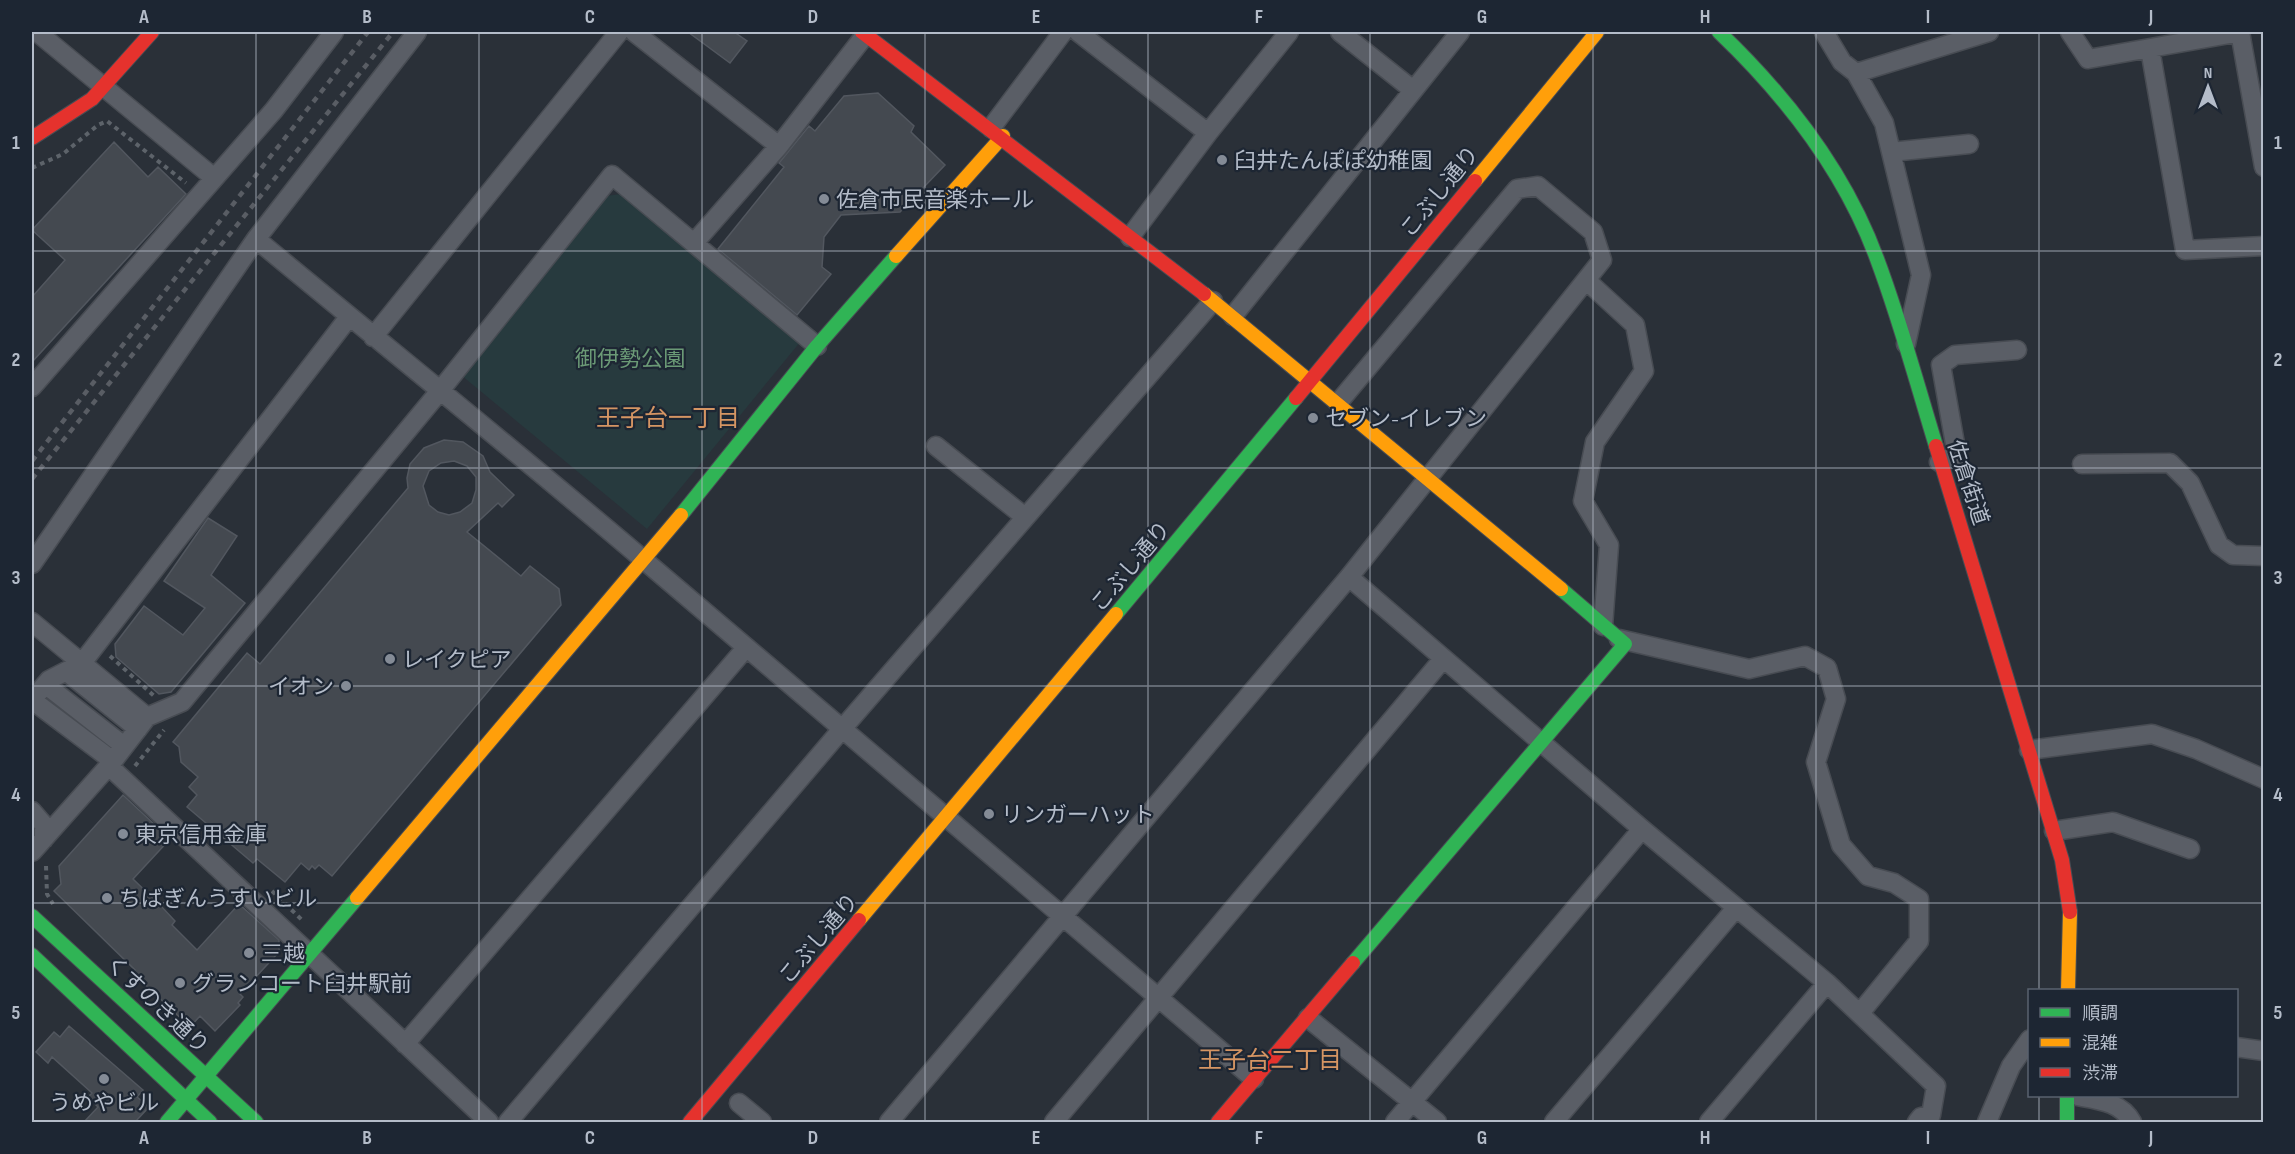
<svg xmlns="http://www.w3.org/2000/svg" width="2295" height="1154" font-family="'Sofia Sans Condensed','Noto Sans JP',sans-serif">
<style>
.green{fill:#273a3e}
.building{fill:#444950;stroke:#52575f;stroke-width:1.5;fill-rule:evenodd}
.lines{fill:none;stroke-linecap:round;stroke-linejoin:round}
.street-casing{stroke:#484c53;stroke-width:21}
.fast-casing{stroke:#484c53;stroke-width:16}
.slow-casing{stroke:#484c53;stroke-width:16}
.jam-casing{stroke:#484c53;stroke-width:16}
.path{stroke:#5d636a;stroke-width:4;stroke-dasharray:4.5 4.5;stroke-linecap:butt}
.street{stroke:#5a5e66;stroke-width:18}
.fast{stroke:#30b455;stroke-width:14}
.slow{stroke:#ff9f0a;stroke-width:14}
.jam{stroke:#e5322d;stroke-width:14}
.rail{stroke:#595d64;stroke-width:4.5;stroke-dasharray:6 6;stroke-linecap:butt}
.grid{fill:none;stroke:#b4bcc9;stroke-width:1.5;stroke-opacity:0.55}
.poi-dot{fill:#848b96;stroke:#1d2633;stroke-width:2}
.labels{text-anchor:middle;stroke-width:4.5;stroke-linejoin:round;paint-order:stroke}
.poi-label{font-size:22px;fill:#b4bcc9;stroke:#1d2633;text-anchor:start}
.street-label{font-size:22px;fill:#b4bcc9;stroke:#1d2633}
.park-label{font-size:22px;fill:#6b9a76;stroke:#1d2633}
.neighbourhood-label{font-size:24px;fill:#d59563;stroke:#1d2633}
.neatline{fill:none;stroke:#b4bcc9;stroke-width:2}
.grid-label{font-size:20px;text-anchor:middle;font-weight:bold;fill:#b4bcc9}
</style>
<rect width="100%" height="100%" fill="#2a3038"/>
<path class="green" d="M 621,194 L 801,341 L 647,529 L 461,375 L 606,196 Z"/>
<path class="building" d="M 688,32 L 734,32 L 747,41 L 730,63 Z
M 878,93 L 914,126 L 911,132 L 945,165 L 900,212 L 841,215 L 824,237 L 822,267 L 831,274 L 797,315 L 718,249 L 784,167 L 779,163 L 809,126 L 815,131 L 844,96 Z
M 114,142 L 148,177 L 158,167 L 186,194 L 32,362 L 32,297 L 65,260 L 32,230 Z
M 444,440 L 463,442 L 483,456 L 490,472 L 514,495 L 502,507 L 498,503 L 467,532 L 521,576 L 530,566 L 559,589 L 561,605 L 332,876 L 319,865 L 315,869 L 312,866 L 309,870 L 301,863 L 285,882 L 257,859 L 253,863 L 187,807 L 197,795 L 189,787 L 198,777 L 181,762 L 179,747 L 173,742 L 247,653 L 260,664 L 408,488 L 407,478 L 410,464 L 424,448 ZM 454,461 L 467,466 L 476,477 L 476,490 L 472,503 L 460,512 L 449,515 L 438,512 L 429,505 L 423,486 L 429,471 L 441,463 Z
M 208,518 L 237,536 L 211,575 L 245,603 L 171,692 L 159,694 L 116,657 L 115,644 L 144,606 L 183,635 L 205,608 L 164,581 Z
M 123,795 L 170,839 L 133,879 L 161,906 L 175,921 L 172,925 L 197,950 L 239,904 L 279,940 L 279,952 L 240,994 L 243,997 L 238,1003 L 240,1005 L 215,1031 L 200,1016 L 190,1027 L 132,972 L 135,970 L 54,891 L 61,884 L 59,866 Z
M 69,1026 L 143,1090 L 137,1097 L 149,1107 L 135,1122 L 84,1122 L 98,1107 L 88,1097 L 92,1093 L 52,1057 L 48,1063 L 36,1052 L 54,1032 L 60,1037 Z"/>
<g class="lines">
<g class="street-casing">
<path id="street" d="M 37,32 L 213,177
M 634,32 L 779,146
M 1078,32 L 1208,133
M 1340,32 L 1413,90
M 1824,32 L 1842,62 L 1856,73 L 1884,123 L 1921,275 L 1906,344
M 2070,32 L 2088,59 L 2241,32
M 2240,32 L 2264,167
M 2150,49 L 2185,250 L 2264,246
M 1856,73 L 1989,32
M 991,128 L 1063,32
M 1891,152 L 1969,144
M 1130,237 L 1208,133 L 1289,32
M 256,239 C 385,346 517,452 645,561 C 848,734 1051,907 1254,1079
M 694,243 L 779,146 L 866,34
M 1586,280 L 1635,325 L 1644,371 L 1595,442 L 1583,501 L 1609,545 L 1603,626
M 1233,316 L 1460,32
M 373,337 L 619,32
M 32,387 L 274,110 L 334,32
M 936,446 L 1025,517
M 1939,462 L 1957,455 L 1941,365 L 1955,355 L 2017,350
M 2082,464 L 2170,463 L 2190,483 L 2219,545 L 2233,555 L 2264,556
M 32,564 L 256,239 L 417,32
M 1349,577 L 1642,829 L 1827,983 L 1936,1086 L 1931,1115 L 1921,1117 L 1917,1122
M 32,622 L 147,717
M 1619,639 L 1749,669 L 1805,656 L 1827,668 L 1836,699 L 1816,762 L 1841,845 L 1868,876 L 1894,883 L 1919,899 L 1919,941 L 1860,1013
M 67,672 L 138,729
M 46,685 L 124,746
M 32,700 L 49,680 L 82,663 L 349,317
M 32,700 L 113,761
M 2029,750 L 2152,734 L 2196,749 L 2264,779
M 109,766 L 489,1122
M 32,811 L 44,825 L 44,839
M 2054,831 L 2113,822 L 2190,849
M 32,852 L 113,761 L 147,717 L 182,702 L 439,392 L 612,175 L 817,346
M 1308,1018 L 1437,1122
M 405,1044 L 745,649
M 2236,1047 L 2264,1051
M 2077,1096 C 2099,1100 2121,1102 2132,1122
M 739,1103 L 762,1122
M 508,1122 L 842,729 L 1213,301
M 889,1122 L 1349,577 L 1602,260 L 1593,232 L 1538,186 L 1517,189 L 1338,403
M 1054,1122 L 1443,659
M 1395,1122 L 1642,829
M 1554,1122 L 1736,908
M 1709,1122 L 1827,983
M 1987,1122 L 2011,1066 L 2030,1039"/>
</g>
<g class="fast-casing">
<path id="fast" d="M 1719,32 C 1785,95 1845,172 1877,259 C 1900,320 1917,384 1936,446
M 681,515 L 817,346 L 896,256
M 1116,614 L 1296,398
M 32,916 L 256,1122
M 32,955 L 210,1122
M 1353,963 L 1625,644 L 1561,589
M 2067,1096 L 2067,1122
M 167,1122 L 357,898"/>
</g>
<g class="slow-casing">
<path id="slow" d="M 1475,181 L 1597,32
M 896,256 L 1003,136
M 1204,294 L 1561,589
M 357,898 L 681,515
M 859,920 L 1116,614
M 2068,990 L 2070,912"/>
</g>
<g class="jam-casing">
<path id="jam" d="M 862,32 L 1204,294
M 32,138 L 92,99 L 152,32
M 1296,398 L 1475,181
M 1936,446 L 2062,860 L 2070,912
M 690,1122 L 859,920
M 1218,1122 L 1353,963"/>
</g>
<path class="path" d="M 32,168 L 63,154 L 98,125 L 107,121 L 186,183
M 110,656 L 154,696
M 135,766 L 164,730
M 46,866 L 47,894 L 53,904
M 272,891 L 303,921"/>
<use href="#street" class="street"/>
<use href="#fast" class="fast"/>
<use href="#slow" class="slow"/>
<use href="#jam" class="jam"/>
<path class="rail" d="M 32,461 L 368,32
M 32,479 L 393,32"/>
</g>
<path class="grid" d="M 256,32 L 256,1122M 479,32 L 479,1122M 702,32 L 702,1122M 925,32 L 925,1122M 1148,32 L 1148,1122M 1370,32 L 1370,1122M 1593,32 L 1593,1122M 1816,32 L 1816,1122M 2039,32 L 2039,990M 32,251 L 2264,251M 32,468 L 2264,468M 32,686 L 2264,686M 32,903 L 2264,903M 2039,1096 L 2039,1122"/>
<g class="poi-dot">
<circle cx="1222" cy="160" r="6"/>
<circle cx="824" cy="199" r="6"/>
<circle cx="1313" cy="418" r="6"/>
<circle cx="390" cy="659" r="6"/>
<circle cx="346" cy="686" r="6"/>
<circle cx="989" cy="814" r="6"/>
<circle cx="123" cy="834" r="6"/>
<circle cx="107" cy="898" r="6"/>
<circle cx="249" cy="953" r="6"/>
<circle cx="180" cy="983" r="6"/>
<circle cx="104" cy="1079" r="6"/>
</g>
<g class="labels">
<g class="poi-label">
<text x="1234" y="168">臼井たんぽぽ幼稚園</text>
<text x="836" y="207">佐倉市民音楽ホール</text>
<text x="1325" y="426">セブン-イレブン</text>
<text x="402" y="667">レイクピア</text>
<text x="334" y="694" text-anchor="end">イオン</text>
<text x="1001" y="822">リンガーハット</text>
<text x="135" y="842">東京信用金庫</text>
<text x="119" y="906">ちばぎんうすいビル</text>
<text x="261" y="961">三越</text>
<text x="192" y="991">グランコート臼井駅前</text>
<text x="104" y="1110" text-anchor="middle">うめやビル</text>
</g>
<g class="street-label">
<text transform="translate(1439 191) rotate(-51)" y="8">こぶし通り</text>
<text transform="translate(1969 482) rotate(72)" y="8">佐倉街道</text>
<text transform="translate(1130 566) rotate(-50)" y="8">こぶし通り</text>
<text transform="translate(818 938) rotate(-50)" y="8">こぶし通り</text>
<text transform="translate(158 1004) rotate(43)" y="8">くすのき通り</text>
</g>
<g class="park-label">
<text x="630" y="366">御伊勢公園</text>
</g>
<g class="neighbourhood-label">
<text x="668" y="426">王子台一丁目</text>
<text x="1270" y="1068">王子台二丁目</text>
</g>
</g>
<rect width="2295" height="1154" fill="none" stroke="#1d2633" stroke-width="66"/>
<rect x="2028" y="989" width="210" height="108" fill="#1d2633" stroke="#59626f" stroke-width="1.5"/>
<rect x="2040" y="1008" width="30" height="9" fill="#30b455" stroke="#59626f" stroke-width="1.5"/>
<text x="2082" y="1019" font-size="18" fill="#b4bcc9">順調</text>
<rect x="2040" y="1038" width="30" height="9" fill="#ff9f0a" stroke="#59626f" stroke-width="1.5"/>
<text x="2082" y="1049" font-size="18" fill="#b4bcc9">混雑</text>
<rect x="2040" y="1068" width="30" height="9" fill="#e5322d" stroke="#59626f" stroke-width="1.5"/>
<text x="2082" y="1079" font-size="18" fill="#b4bcc9">渋滞</text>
<g transform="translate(2208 87)" stroke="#1d2633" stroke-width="4.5" paint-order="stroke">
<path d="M0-4.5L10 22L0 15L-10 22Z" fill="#b4bcc9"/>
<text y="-9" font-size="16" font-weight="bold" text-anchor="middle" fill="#b4bcc9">N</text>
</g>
<rect x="33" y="33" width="2229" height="1088" class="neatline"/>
<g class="grid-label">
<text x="144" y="23">A</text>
<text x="367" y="23">B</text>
<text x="590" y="23">C</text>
<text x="813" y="23">D</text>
<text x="1036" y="23">E</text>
<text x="1259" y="23">F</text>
<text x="1482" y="23">G</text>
<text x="1705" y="23">H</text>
<text x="1928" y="23">I</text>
<text x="2151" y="23">J</text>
<text x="16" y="149">1</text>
<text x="2278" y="149">1</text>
<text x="16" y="366">2</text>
<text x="2278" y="366">2</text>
<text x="16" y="584">3</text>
<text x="2278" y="584">3</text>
<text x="16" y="801">4</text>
<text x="2278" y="801">4</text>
<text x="16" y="1019">5</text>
<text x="2278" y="1019">5</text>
<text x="144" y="1144">A</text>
<text x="367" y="1144">B</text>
<text x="590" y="1144">C</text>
<text x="813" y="1144">D</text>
<text x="1036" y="1144">E</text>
<text x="1259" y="1144">F</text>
<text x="1482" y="1144">G</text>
<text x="1705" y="1144">H</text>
<text x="1928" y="1144">I</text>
<text x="2151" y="1144">J</text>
</g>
</svg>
